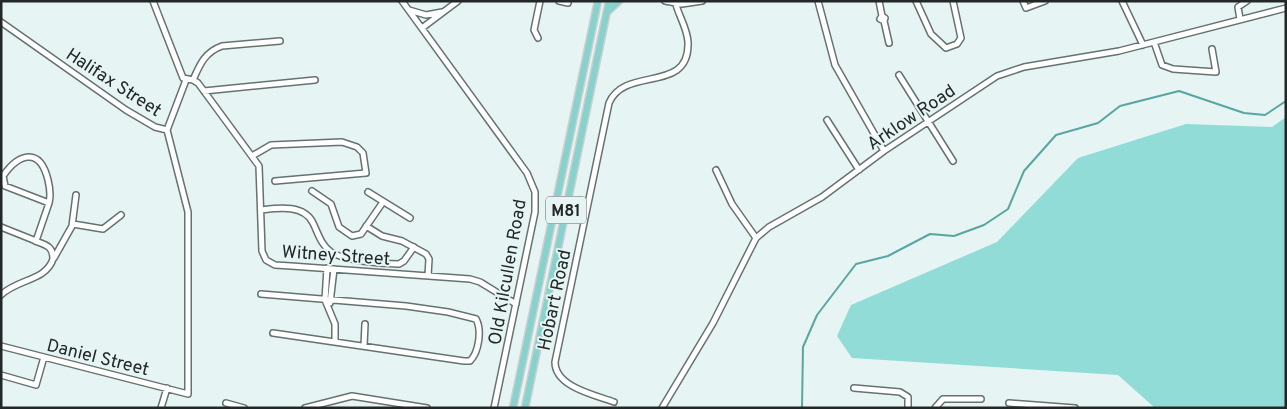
<svg xmlns="http://www.w3.org/2000/svg" width="1287" height="409" font-family="Overpass,sans-serif">
<style>
.green{fill:#91dcd7}
.lines{fill:none;stroke-linecap:round;stroke-linejoin:round}
.stream{stroke:#57a6a1;stroke-width:2}
.minor-casing{stroke:#667271;stroke-width:8}
.major-casing{stroke:#cecfcf;stroke-width:9}
.minor{stroke:#fff;stroke-width:5}
.major{stroke:#88d2ce;stroke-width:6}
.labels{text-anchor:middle;stroke-width:4;stroke-linejoin:round;paint-order:stroke}
.shield{fill:#e6f4f3;stroke:#5d6464;stroke-width:1}
.shield-label{font-size:16px;font-weight:bold;fill:#222727}
.street-label{font-size:18px;fill:#222727;stroke:#e6f4f3}
</style>
<rect width="100%" height="100%" fill="#e6f4f3"/>
<path class="green" d="M 1286,117 L 1286,408 L 1155,408 L 1118,375 L 852,358 L 837,336 L 851,305 L 997,242 L 1078,158 L 1186,124 L 1272,127 Z"/>
<g class="lines">
<path class="stream" d="M 802,408 L 803,347 L 817,315 L 856,264 L 888,256 L 930,234 L 954,236 L 984,225 L 1008,209 L 1024,171 L 1056,135 L 1098,123 L 1120,106 L 1179,91 L 1244,113 L 1265,115 L 1286,101"/>
<g class="minor-casing">
<path id="minor" d="M 153,1 L 183,78 L 193,80 L 198,83 L 259,166 L 262,251 L 266,260 L 275,265 L 291,266 L 470,279 L 480,282 L 516,304
M 402,1 L 527,173 L 535,192 L 535,212 L 494,408
M 559,1 L 568,3
M 665,1 L 682,4 L 702,1
M 818,1 L 835,65 L 884,151
M 879,1 L 882,16
M 916,1 L 931,34 L 946,48 L 957,44 L 961,38 L 953,1
M 1023,1 L 1026,8 L 1045,1
M 1122,1 L 1143,45
M 409,10 L 426,15 L 442,12
M 1240,19 L 1238,7 L 1247,1
M 884,21 L 880,19 L 882,16 L 885,18 L 884,21 L 889,43
M 1,22 L 126,110 L 155,127 L 167,130 L 188,212 L 188,394 L 1,346
M 422,28 L 458,1
M 538,38 L 534,30 L 540,1
M 1154,42 L 1162,65 L 1173,69 L 1216,72 L 1212,49
M 899,75 L 953,161
M 193,80 C 200,64 205,52 222,46 L 280,41
M 204,91 L 315,80
M 827,120 L 859,170
M 167,130 L 186,80
M 252,156 L 271,145 L 342,142 L 357,147 L 363,153 L 366,173 L 275,181
M 716,170 L 732,204 L 756,238
M 312,191 L 331,204 L 339,227 L 352,236 L 361,234 L 383,202
M 368,192 L 410,218
M 261,210 C 278,208 304,204 313,223 C 318,233 321,245 331,252 C 345,261 382,264 399,264 L 404,261 L 414,247
M 73,224 L 103,229 L 121,215
M 366,226 L 382,236 L 402,241 L 426,254 L 429,259 L 428,276
M 1,227 L 36,241
M 54,258 L 72,226 L 76,195
M 327,268 L 325,300 L 335,324 L 335,341
M 261,294 L 406,306 L 448,312 L 476,319 C 482,330 479,352 470,361 L 464,361 L 273,333
M 1,295 C 17,279 46,281 53,259 C 53,246 46,245 35,241 L 36,241 L 49,203 C 51,195 50,188 48,180 C 40,147 19,153 3,176 L 5,186 L 49,203
M 330,303 L 334,269
M 364,346 L 365,324
M 1,375 L 36,385 L 44,357
M 854,388 L 900,392 L 908,397 L 908,408
M 614,402 C 595,395 555,387 555,362 L 609,103 C 625,65 690,95 688,42 C 687,27 678,15 675,1
M 226,403 L 244,408
M 1009,403 L 1075,408
M 161,408 L 167,388
M 305,408 L 352,396 L 427,408
M 662,408 L 713,323 L 756,238 L 769,227 L 822,197 L 884,151 L 997,76 L 1024,67 L 1119,51 L 1286,8
M 935,408 L 943,399 L 981,399"/>
</g>
<g class="major-casing">
<path id="major" d="M 607,12 L 619,1
M 513,408 L 598,1
M 525,408 L 609,1"/>
</g>
<use href="#minor" class="minor"/>
<use href="#major" class="major"/>
</g>
<g class="labels">
<rect class="shield" x="546" y="196.5" width="40" height="27" rx="4"/>
<g class="shield-label">
<text x="566" y="216">M81</text>
</g>
<g class="street-label">
<text transform="translate(114 82) rotate(33)" y="6">Halifax Street</text>
<text transform="translate(911 117) rotate(-34)" y="6">Arklow Road</text>
<text transform="translate(336 255) rotate(4)" y="6">Witney Street</text>
<text transform="translate(507 272) rotate(-80)" y="6">Old Kilcullen Road</text>
<text transform="translate(554 300) rotate(-78)" y="6">Hobart Road</text>
<text transform="translate(98 357) rotate(14)" y="6">Daniel Street</text>
</g>
</g>
<rect width="1287" height="409" fill="none" stroke="#222727" stroke-width="5"/>
</svg>
